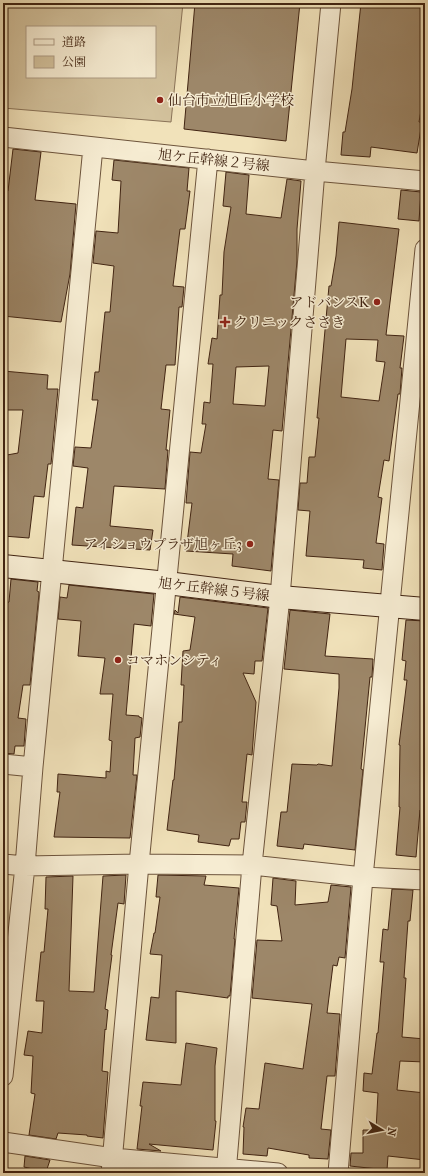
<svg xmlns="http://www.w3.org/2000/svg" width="428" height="1176" font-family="'IM FELL French Canon','Noto Serif JP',serif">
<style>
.green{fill:#d3c29d;stroke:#8a7358;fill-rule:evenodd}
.building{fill:#9d8769;stroke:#412412;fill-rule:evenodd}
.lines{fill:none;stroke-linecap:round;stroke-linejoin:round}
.street-casing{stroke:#6d543c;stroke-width:21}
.secondary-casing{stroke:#412412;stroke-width:24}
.street{stroke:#f6ecd2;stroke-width:19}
.secondary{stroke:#f6ecd2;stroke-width:22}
.poi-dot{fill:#8f2418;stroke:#f6ecd2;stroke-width:1.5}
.labels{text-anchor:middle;stroke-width:3;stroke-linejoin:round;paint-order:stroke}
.poi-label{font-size:14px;fill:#412412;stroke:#f6ecd2;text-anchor:start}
.street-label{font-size:14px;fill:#412412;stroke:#f6ecd2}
</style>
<rect width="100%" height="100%" fill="#f1e2ba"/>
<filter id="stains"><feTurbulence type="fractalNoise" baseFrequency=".005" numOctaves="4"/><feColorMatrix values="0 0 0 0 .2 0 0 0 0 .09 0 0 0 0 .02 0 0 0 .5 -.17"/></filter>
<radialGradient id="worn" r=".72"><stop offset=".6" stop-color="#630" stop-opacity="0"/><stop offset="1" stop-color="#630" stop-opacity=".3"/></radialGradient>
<path class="green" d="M 3,3 L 183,3 L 171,122 L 3,108 ZM 27,27 L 155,27 L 155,77 L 27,77 Z"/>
<path class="building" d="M 195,3 L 300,3 L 286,141 L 184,129 Z
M 361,3 L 425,3 L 425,87 L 419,122 L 422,122 L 417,153 L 371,147 L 370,157 L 341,155 L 343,132 L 345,132 L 352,89 Z
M 13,149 L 41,152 L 35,200 L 76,204 L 70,274 L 61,322 L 3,316 L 3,191 L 8,191 Z
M 114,160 L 189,168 L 187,191 L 190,191 L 185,229 L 180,229 L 173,286 L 184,287 L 182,307 L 179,307 L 175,365 L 166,365 L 161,409 L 170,410 L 166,450 L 168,450 L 165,489 L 114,486 L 110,526 L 153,530 L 150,550 L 72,545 L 76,507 L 83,508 L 88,468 L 73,466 L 75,447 L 91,448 L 98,400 L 92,400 L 95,372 L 99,372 L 105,312 L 110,312 L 114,266 L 93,263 L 96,231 L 118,233 L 121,181 L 112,180 Z
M 226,172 L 249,175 L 246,214 L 281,218 L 287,179 L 301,181 L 297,229 L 297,261 L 282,431 L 273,430 L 268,479 L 279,480 L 271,571 L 232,566 L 233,554 L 186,551 L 192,503 L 186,503 L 190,452 L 201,453 L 206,424 L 202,424 L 204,402 L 210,403 L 213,364 L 208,364 L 212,338 L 217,339 L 220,295 L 222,295 L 224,252 L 231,207 L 223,206 ZM 269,366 L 265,406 L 233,404 L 236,367 Z
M 401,190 L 421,192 L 419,221 L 398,219 Z
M 339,222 L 399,229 L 386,335 L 404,336 L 400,368 L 402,368 L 400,394 L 398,394 L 389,461 L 384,460 L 378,497 L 382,498 L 376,543 L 384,544 L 382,570 L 363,568 L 364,560 L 306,556 L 310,511 L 298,510 L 300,483 L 307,483 L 309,457 L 315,457 L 319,418 L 317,418 L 329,286 L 331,286 L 336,256 ZM 346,339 L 378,340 L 376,361 L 385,362 L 379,401 L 341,397 Z
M 3,371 L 48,375 L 47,389 L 58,389 L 51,464 L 48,464 L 44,497 L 34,496 L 29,538 L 3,536 L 4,473 L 5,473 L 7,455 L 18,453 L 23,410 L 3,410 Z
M 11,579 L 38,582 L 37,591 L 39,592 L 39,594 L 30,685 L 23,685 L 18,718 L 26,719 L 24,746 L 15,746 L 14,754 L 3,753 L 3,687 L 4,687 L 7,650 L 3,649 L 3,604 L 9,602 Z
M 69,585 L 154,594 L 151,626 L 134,624 L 126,715 L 139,716 L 139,717 L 142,718 L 140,737 L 135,738 L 133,775 L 137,775 L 130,838 L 54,837 L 60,792 L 57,792 L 58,774 L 106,778 L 106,771 L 110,772 L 112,741 L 109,740 L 113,694 L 100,694 L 105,658 L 78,656 L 81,621 L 58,619 L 60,597 L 67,598 Z
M 180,597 L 268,608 L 262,661 L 255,661 L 254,674 L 243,673 L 256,702 L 252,755 L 247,754 L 242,802 L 247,802 L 245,822 L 241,822 L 239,839 L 231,839 L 229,846 L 198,842 L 199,835 L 167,830 L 173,780 L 174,780 L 179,722 L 182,722 L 184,685 L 181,685 L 183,651 L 190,650 L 195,617 L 174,614 L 175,610 L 178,613 Z
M 290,610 L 330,614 L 325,656 L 373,659 L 372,677 L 370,677 L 361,769 L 363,770 L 355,850 L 304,844 L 303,849 L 277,846 L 281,812 L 287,812 L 292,764 L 317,765 L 318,764 L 332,766 L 339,688 L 339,674 L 284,669 Z
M 406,620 L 425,621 L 425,797 L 423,810 L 420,810 L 416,857 L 396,855 L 400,807 L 399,807 L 400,745 L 399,745 L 407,680 L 404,680 L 406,661 L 402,660 Z
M 126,875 L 124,904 L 118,903 L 111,955 L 112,955 L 105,1009 L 108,1010 L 106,1030 L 105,1029 L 102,1071 L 108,1072 L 103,1138 L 87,1136 L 87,1135 L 58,1133 L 56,1139 L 29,1135 L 35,1094 L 31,1093 L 33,1056 L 24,1055 L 28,1031 L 42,1033 L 44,1001 L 36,1001 L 41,952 L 44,952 L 48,909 L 45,909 L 46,877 L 73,876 L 69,991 L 94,992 L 103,876 Z
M 158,875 L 206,876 L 204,885 L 239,888 L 234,939 L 235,939 L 230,996 L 228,996 L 228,998 L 176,991 L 176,1043 L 146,1040 L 151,997 L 159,998 L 162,955 L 150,954 L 154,933 L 155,933 L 160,897 L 156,897 Z
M 273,878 L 296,881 L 295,905 L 328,902 L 331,885 L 351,887 L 345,958 L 339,957 L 337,966 L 333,965 L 327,1013 L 340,1014 L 335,1076 L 327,1076 L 321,1129 L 331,1130 L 328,1159 L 309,1158 L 309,1155 L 268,1148 L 267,1156 L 243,1154 L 244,1127 L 243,1127 L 246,1108 L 259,1109 L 265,1063 L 303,1069 L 312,1004 L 252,998 L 257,940 L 282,941 L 277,906 L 271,905 Z
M 392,889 L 413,890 L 410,921 L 408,921 L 404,978 L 406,978 L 402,1037 L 425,1039 L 425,1062 L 400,1061 L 397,1090 L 425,1093 L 425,1160 L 388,1156 L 387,1170 L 350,1166 L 351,1153 L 363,1153 L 363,1130 L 376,1130 L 378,1093 L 363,1091 L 364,1073 L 372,1074 L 377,1033 L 378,1033 L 384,962 L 380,962 L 383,929 L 388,930 Z
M 186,1043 L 217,1048 L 215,1066 L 215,1121 L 216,1121 L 213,1150 L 149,1144 L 161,1151 L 137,1149 L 142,1106 L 140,1106 L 143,1082 L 181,1085 Z
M 25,1156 L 50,1160 L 46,1172 L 24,1167 Z"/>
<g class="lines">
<g class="street-casing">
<path id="street" d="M 3,137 L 315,171 L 425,181
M 3,764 L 33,767
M 3,864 L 25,866 L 139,864 L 252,865 L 363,877 L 425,880
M 3,1076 L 25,866 L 33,767 L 93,147
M 3,1142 L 113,1158 L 278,1173
M 111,1173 L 139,864 L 208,159
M 226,1173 L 252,865 L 280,597 L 315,171 L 331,3
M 338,1173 L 363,877 L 425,249"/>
</g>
<g class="secondary-casing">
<path id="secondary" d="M 3,566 L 167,583 L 280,597 L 425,609"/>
</g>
<use href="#street" class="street"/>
<use href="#secondary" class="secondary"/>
</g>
<g class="poi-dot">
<circle cx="160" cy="100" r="4"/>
<circle cx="377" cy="302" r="4"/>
<path d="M223 316h4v4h4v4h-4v4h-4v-4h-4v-4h4z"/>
<circle cx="250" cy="544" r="4"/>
<circle cx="118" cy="660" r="4"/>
</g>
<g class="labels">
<g class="poi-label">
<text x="168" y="105">仙台市立旭丘小学校</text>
<text x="369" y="307" text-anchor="end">アドバンスK</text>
<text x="234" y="327">クリニックささき</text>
<text x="242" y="549" text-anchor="end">アイショウプラザ旭ヶ丘3</text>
<text x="126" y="665">コマホンシティ</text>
</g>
<g class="street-label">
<text transform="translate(214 160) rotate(6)" y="5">旭ケ丘幹線２号線</text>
<text transform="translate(214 589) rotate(7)" y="5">旭ケ丘幹線５号線</text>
</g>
</g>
<rect width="428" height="1176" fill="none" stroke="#f1e2ba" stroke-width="16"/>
<rect x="4" y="4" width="420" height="1168" fill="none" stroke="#412412" stroke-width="2"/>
<rect x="8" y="8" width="412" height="1160" fill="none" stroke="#412412"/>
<rect x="26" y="26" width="130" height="52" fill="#f6ecd2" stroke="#ae9c85"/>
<rect x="34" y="39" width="20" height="6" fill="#f6ecd2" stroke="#ae9c85"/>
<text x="62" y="46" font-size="12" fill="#412412">道路</text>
<rect x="34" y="56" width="20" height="12" fill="#d3c29d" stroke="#ae9c85"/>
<text x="62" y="66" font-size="12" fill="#412412">公園</text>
<g transform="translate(382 1130) rotate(100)" stroke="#f6ecd2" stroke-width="3" paint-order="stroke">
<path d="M0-3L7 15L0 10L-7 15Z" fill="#412412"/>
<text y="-6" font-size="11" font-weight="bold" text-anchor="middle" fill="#412412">N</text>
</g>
<rect width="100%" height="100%" filter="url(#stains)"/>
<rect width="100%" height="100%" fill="url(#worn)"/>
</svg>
